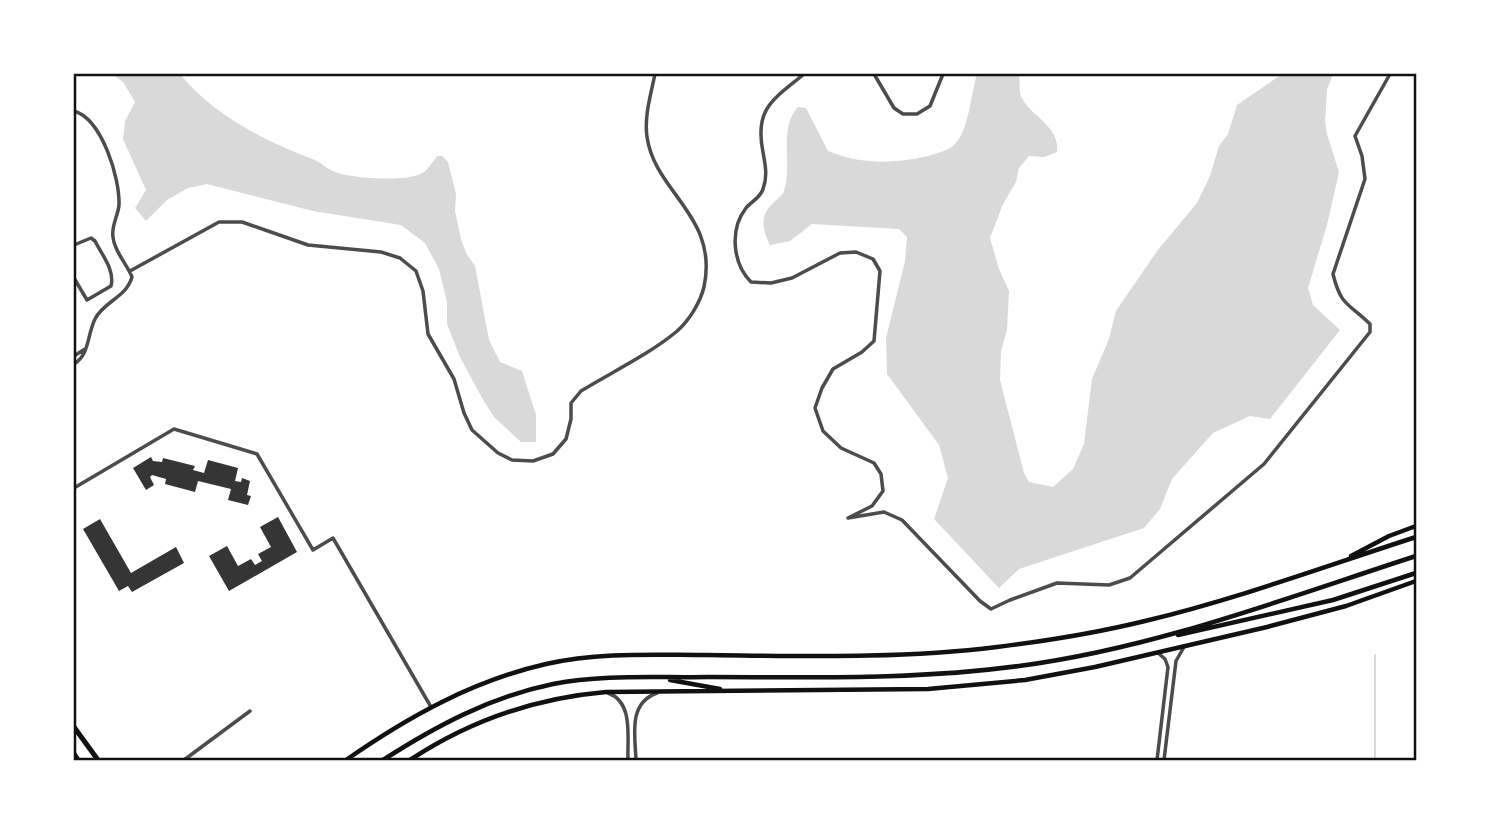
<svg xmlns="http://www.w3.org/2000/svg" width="1490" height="834" font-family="'Fira Sans Condensed',sans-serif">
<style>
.water{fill:#d9d9d9}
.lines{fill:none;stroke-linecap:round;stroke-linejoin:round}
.stream{stroke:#d9d9d9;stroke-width:2}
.building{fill:#353535}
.minor{stroke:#4c4c4c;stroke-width:3.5}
.secondary{stroke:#111;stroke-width:4.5}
.primary{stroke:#111;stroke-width:5}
.neatline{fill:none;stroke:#111;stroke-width:2.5}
</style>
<rect width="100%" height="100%" fill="#fff"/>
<path class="water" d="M 112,74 L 180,74 C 214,116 265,141 315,160 C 321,163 326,168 333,171 C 349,179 402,181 418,175 C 427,172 431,164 437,156 L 442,156 L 448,162 L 456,194 L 455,211 L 461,239 L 466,253 L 475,266 L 489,340 L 500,362 L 522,371 L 536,415 L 536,442 L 521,442 L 494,417 L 482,398 L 460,357 L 447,324 L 447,302 L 439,269 L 425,243 L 401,225 L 313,211 L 207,184 L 188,188 L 167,200 L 146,221 L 135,208 L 146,190 L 123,139 L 125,121 L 135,102 L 123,82 Z
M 977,74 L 1019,74 C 1020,80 1019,90 1021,96 C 1030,117 1060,125 1057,152 L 1044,157 L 1029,156 L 1019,168 L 1016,182 L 1003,204 L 990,238 L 999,269 L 1009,291 L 1007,330 L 1001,351 L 1000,380 L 1024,473 L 1029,482 L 1053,487 L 1073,469 L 1084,444 L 1092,379 L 1109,339 L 1116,311 L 1157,251 L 1197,203 L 1210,176 L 1219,146 L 1228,134 L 1237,105 L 1282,74 L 1333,74 L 1327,90 L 1325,121 L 1327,134 L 1339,172 L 1327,225 L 1308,288 L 1313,305 L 1340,330 L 1270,419 L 1250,416 L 1213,433 L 1172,479 L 1160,509 L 1144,528 L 1019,569 L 999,588 L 934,519 L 948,478 L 939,445 L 887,374 L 886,338 L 905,261 L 907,237 L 899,229 L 812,224 L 790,241 L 770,245 C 763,231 759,218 771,205 C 775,201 780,197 783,193 C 794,169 777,129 798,107 L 806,108 L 828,151 C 860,164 890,164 924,157 C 934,154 946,152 954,145 C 969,131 971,93 977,74 Z"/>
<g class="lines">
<path class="stream" d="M 1375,655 L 1375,760"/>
</g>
<path class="building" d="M 151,457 L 153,461 L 162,462 L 163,458 L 195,466 L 193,470 L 204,473 L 208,460 L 238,468 L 235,481 L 241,482 L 242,478 L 250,481 L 247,495 L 251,496 L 248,505 L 228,500 L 231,489 L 198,481 L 195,492 L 165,484 L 166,479 L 152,475 L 150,477 L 154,485 L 146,490 L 133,468 Z
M 278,517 L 297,552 L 229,591 L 209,556 L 227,546 L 238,566 L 251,559 L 255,565 L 262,561 L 258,554 L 271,547 L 260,527 Z
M 100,519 L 131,573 L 176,547 L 184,563 L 132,592 L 128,586 L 119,591 L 83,529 Z"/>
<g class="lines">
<path class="minor" d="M 804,74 C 774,99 754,108 763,152 C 765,164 768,176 763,189 C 761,197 751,202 746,208 C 729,230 733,264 751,282 L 771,283 L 792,278 L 840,253 L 856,252 L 873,259 L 880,271 L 874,341 L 862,352 L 833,369 L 822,388 L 815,408 L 823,431 L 841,448 L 874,463 L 881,474 L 883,491 L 872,506 L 848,518 L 884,512 L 902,520 L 980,601 L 991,609 L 1010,600 L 1057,583 L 1109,585 L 1130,578 L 1264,464 L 1370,332 L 1370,324 C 1349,303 1341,307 1333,274 L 1365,179 L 1362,156 L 1355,136 L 1390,74
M 874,74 L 894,108 L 903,114 L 917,114 L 930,106 L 943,74
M 74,111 C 102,119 120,178 119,205 C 118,216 111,226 113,237 C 114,251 127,264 132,277 C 126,298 104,301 95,319 C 87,335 90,354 74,364
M 74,245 L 91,238 L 95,241 C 102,255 115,270 111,286 L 87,300 L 74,278
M 130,271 L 219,222 L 242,222 L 308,245 L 381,252 L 400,258 L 416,271 L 423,291 L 428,334 L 454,379 L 464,413 L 472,430 L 498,453 L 512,460 L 533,461 L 553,454 L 566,439 L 571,419 L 571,403 L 581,391 C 612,372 648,355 676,332 C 689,321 700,303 704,287 C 719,216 655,193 647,137 C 644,116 651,94 655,74
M 74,356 L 85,349
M 74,488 L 174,429 L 257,454 L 313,550 L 333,538 L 431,707
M 608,693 C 634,702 627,738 628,760
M 184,760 L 250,711
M 636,760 C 635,735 628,703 657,693
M 1157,760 L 1168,667 L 1165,659 L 1158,653
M 1164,760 L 1176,661 L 1184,647"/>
<path class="secondary" d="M 1351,556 L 1389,536 L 1416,526
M 1178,635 L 1333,600 L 1416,573
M 670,680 L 720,689
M 346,760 C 408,717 472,681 546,664 C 599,652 653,655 707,655 C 803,656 900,659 997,647 C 1046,641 1096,633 1145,621 C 1237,599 1326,566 1416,537
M 383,760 C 436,726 490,697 553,684 C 603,674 657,678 708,677 C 812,677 916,680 1019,666 C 1156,648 1286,598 1416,556
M 410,760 C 469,721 536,698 606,692 L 928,689 L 1025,680 L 1095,667 L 1267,627 L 1346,606 L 1416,581"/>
<path class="primary" d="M 74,727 L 98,760
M 74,754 L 78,760"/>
</g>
<rect width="1490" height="834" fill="none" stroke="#ffffff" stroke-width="150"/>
<rect x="75" y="75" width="1340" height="684" class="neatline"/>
</svg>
